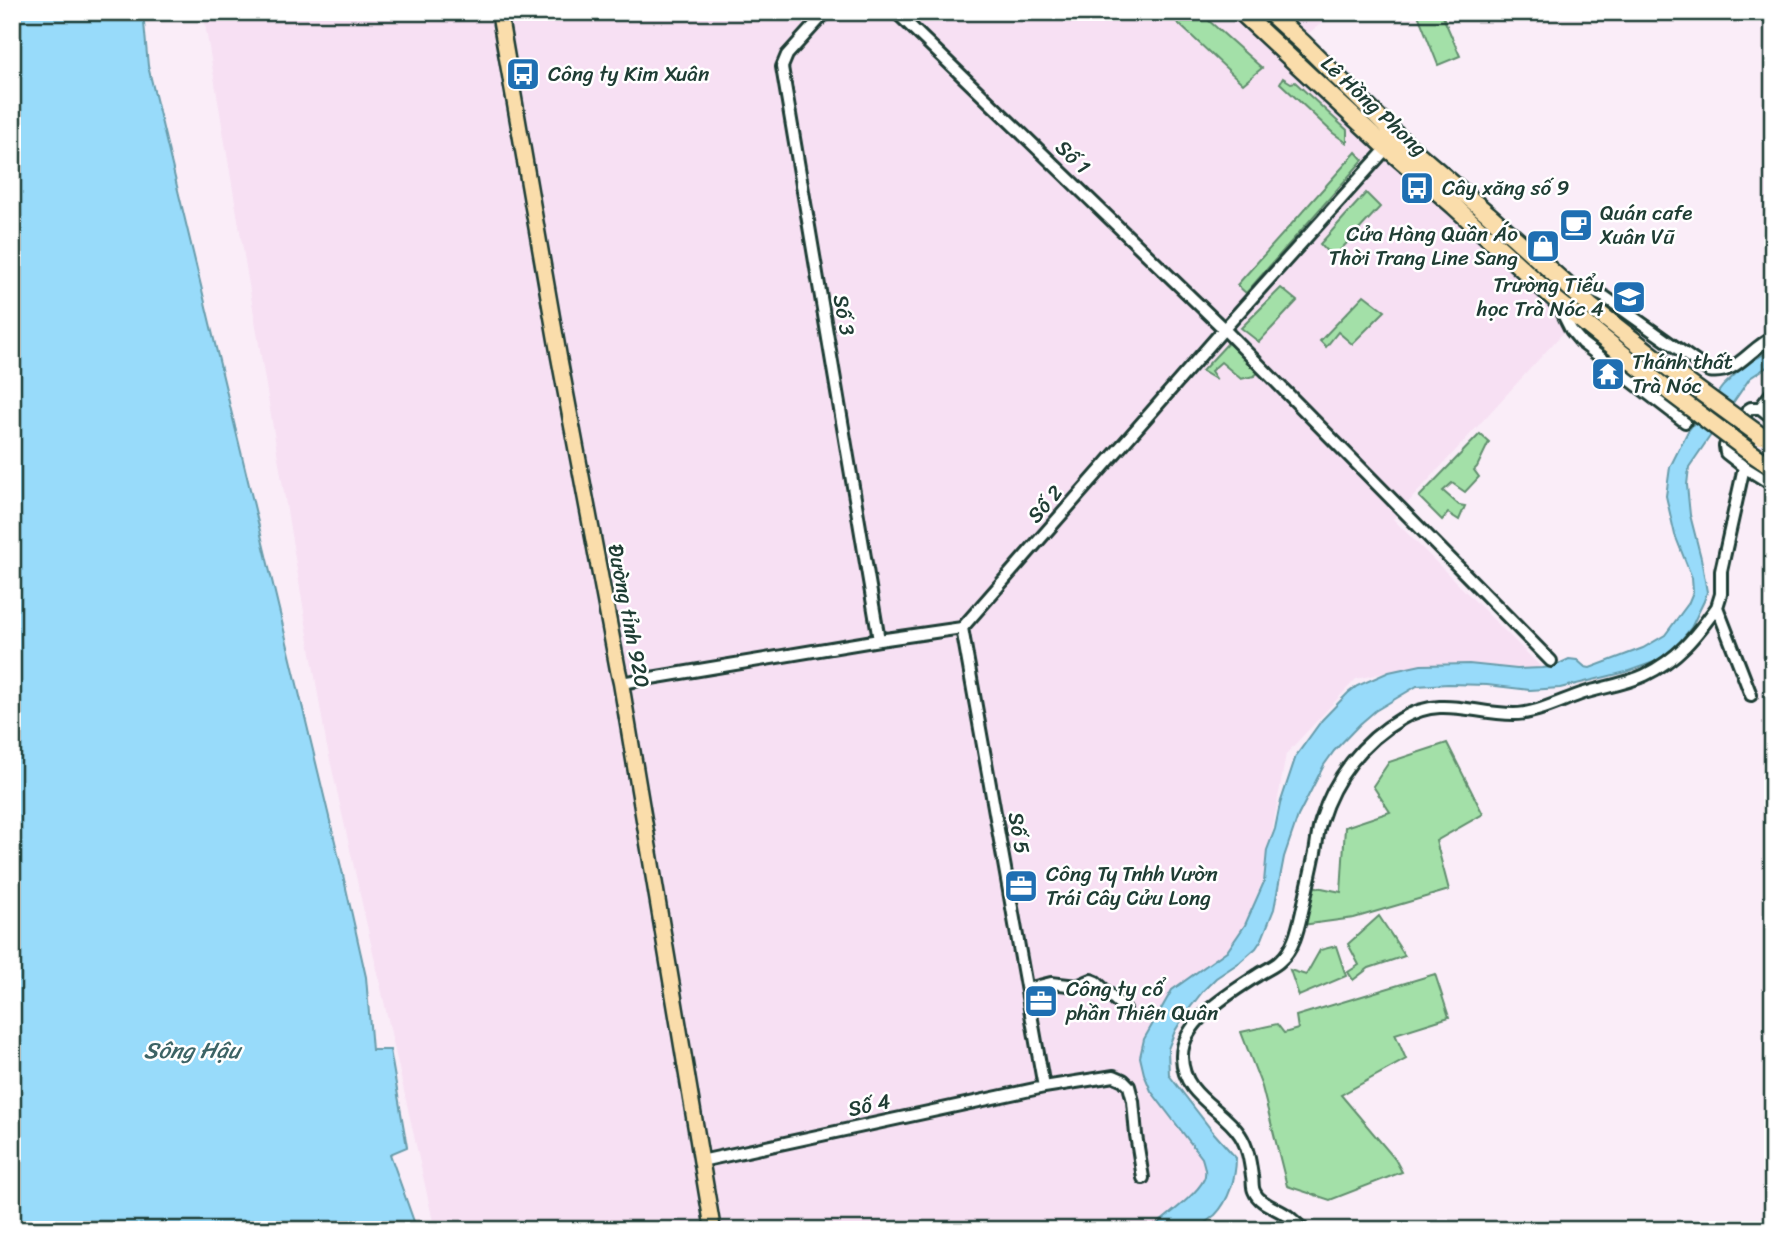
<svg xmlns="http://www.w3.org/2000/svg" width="1785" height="1242" font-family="Sriracha,sans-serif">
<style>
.built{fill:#f7e0f3}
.green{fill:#a3e0a8;stroke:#618e6e;stroke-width:2}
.water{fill:#98dbfa;stroke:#689cab;stroke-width:2}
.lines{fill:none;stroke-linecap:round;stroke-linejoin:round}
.minor-casing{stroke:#1f3d34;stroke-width:16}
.major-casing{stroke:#1f3d34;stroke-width:19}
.highway-casing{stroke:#1f3d34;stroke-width:21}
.minor{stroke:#fff;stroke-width:10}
.major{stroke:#faddab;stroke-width:14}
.highway{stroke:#faddab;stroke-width:16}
.highway-bridge-casing{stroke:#1f3d34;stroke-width:21;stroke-linecap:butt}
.highway-bridge{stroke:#faddab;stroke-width:16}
.labels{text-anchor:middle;stroke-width:5;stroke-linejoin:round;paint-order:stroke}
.poi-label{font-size:21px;fill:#1f3d34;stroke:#fff;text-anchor:start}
.street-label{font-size:21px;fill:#1f3d34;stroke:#fff}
.water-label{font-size:23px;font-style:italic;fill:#3d6466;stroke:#fff}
</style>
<rect width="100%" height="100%" fill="#faedf8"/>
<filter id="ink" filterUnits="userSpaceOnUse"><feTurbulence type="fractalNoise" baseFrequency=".0143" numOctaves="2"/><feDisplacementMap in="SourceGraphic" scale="14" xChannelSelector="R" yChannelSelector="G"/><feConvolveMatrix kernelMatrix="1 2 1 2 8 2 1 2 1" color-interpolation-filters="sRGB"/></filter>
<g filter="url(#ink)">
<path class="built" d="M 203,12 L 1229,12 L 1572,323 L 1393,519 L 1542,668 L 1517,669 L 1469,664 L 1421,665 L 1356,679 L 1286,754 L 1264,877 L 1245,925 L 1228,950 L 1172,990 L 1144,1039 L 1187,1137 L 1202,1158 L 1206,1170 L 1204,1179 L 1196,1191 L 1150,1230 L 435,1230 L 326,742 Z
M 1285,12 L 1337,12 L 1303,37 Z"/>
<path class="green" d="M 1166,12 L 1199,12 L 1262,68 L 1243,84 Z
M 1417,12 L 1441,12 L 1460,56 L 1438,65 Z
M 1283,78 L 1291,83 L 1295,82 L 1347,130 L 1347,143 L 1333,133 L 1280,83 Z
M 1356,152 L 1363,160 L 1246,293 L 1237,285 Z
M 1366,193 L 1380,207 L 1333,258 L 1320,244 Z
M 1281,288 L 1297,301 L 1259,342 L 1241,328 Z
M 1364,295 L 1385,311 L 1352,344 L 1338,332 L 1326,347 L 1320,341 Z
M 1228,343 L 1259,372 L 1254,376 L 1241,379 L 1221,362 L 1211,371 L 1217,380 L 1202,371 Z
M 1480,434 L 1489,442 L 1477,467 L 1474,470 L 1479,477 L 1465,492 L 1452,483 L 1443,491 L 1459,505 L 1465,506 L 1459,520 L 1448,513 L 1442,520 L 1419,497 Z
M 1447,743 L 1483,814 L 1436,841 L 1449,890 L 1354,918 L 1302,925 L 1312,886 L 1341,892 L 1345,827 L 1390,812 L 1373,786 L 1389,762 Z
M 1379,916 L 1405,956 L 1369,968 L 1353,980 L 1348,972 L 1359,965 L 1348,944 Z
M 1336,946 L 1346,976 L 1299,996 L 1290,970 L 1306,975 L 1320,950 Z
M 1435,974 L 1449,1017 L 1395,1034 L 1406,1059 L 1341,1095 L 1395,1159 L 1402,1172 L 1330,1200 L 1287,1186 L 1262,1087 L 1241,1032 L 1277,1024 L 1284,1033 L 1298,1029 L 1296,1016 Z"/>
<path class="water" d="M 12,12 L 143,12 L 148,66 L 343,875 L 366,977 L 372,1050 L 390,1050 L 407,1147 L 390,1154 L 417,1230 L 12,1230 Z
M 1773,349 L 1773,363 L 1750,378 L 1689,467 L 1687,485 L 1690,515 L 1701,558 L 1707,592 L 1704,601 L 1691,628 L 1674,649 L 1654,662 L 1626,672 L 1560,688 L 1530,690 L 1487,685 L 1448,684 L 1417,686 L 1375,711 L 1360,724 L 1334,751 L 1324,765 L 1298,816 L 1284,857 L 1274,909 L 1262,939 L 1256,948 L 1240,962 L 1216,978 L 1203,991 L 1186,1013 L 1175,1031 L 1168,1049 L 1169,1075 L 1213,1132 L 1236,1158 C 1236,1177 1229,1201 1215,1215 C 1209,1220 1203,1223 1199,1230 L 1150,1230 C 1164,1218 1197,1195 1204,1179 C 1207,1172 1204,1165 1202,1158 L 1151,1091 L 1144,1074 L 1140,1057 L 1144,1039 L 1172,990 L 1228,950 L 1245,925 L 1264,882 L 1267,850 L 1275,829 L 1280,804 L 1296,756 L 1322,720 L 1348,693 L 1357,686 L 1389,672 L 1421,665 L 1469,664 L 1517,669 L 1542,668 L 1552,667 L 1569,659 L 1577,660 L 1585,667 L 1590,668 L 1643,648 L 1665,635 L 1688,604 L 1693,592 L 1692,578 L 1675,535 L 1666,496 L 1670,467 L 1688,431 L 1723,386 L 1745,365 Z"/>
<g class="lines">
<g class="minor-casing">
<path id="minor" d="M 826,12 L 787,55 L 782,67 L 879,640
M 896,12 L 1224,329 L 1551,661
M 1570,287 L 1592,291 L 1605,297 L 1709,371 C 1737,376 1751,346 1773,338
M 1558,304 L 1571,330 L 1582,343 L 1685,422
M 1773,391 L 1760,408 L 1773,418
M 1744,467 L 1726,453 L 1725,446 L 1748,410 L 1751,408 L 1760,408
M 962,628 L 1044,1087
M 621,683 L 879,640 L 962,628 L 1224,329 L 1387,148
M 1751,695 L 1717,607 L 1721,594 L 1721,571 L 1744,467 L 1773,485
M 1027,989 L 1051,983 L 1077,986 L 1091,980 L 1096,982 L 1125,1009
M 701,1161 L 1044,1087 L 1114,1076 L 1123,1080 L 1129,1086 L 1133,1101 L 1136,1135 L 1143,1178
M 1304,1230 C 1298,1225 1293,1220 1288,1216 C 1277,1208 1259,1204 1254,1191 C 1252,1187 1253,1180 1252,1176 C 1250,1162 1248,1147 1240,1135 C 1222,1107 1183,1097 1182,1057 C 1181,1021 1232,992 1258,975 C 1265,970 1274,967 1280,961 C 1296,947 1299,923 1304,903 C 1307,888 1311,872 1314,857 C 1317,845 1317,832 1321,821 C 1334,778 1363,741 1401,719 C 1442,695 1471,714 1514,714 C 1536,714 1562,700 1584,693 C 1604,687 1626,684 1645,675 C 1678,659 1696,636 1717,607"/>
</g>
<g class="major-casing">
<path id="major" d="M 499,12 L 559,357 L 618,670 L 621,683 L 713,1230"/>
</g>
<g class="highway-casing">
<path id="highway" d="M 1241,12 L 1387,148 L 1454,206 L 1556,300 L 1671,393
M 1269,12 L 1303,43 L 1398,137 L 1488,214 L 1590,306 L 1684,380
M 1747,450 L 1773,468"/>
</g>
<use href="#minor" class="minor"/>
<use href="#major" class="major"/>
<use href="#highway" class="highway"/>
<g class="highway-bridge-casing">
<path id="highway-bridge" d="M 1684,380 L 1761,436
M 1671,393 L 1747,450"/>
</g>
<use href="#highway-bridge" class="highway-bridge"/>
</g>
</g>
<defs>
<g id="bus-square" transform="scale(1.75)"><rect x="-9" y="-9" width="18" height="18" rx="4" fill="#1f6fb2" stroke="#fff"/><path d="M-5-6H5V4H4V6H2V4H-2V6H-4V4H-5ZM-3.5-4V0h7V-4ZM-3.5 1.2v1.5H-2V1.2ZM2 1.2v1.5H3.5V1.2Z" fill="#fff"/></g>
<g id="cafe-square" transform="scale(1.75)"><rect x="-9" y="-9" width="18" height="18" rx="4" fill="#1f6fb2" stroke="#fff"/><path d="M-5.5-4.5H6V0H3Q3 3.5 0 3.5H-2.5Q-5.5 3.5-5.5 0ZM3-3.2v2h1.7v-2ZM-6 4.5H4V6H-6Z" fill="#fff"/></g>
<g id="shop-square" transform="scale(1.75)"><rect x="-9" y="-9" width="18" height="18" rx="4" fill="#1f6fb2" stroke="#fff"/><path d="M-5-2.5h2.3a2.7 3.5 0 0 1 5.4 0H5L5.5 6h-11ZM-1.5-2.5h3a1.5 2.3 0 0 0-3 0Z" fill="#fff"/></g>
<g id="school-square" transform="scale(1.75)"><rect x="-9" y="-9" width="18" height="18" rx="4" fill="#1f6fb2" stroke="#fff"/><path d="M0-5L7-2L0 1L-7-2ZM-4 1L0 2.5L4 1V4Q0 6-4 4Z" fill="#fff"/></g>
<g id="temple-square" transform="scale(1.75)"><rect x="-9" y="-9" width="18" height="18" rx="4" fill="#1f6fb2" stroke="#fff"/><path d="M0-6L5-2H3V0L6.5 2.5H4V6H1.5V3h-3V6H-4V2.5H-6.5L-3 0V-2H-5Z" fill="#fff"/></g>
<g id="office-square" transform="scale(1.75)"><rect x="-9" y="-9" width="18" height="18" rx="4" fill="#1f6fb2" stroke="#fff"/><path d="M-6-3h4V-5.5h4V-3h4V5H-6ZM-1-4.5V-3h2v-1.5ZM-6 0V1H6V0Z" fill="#fff"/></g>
</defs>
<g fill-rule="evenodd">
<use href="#bus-square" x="523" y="74"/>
<use href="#bus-square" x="1417" y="188"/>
<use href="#cafe-square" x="1576" y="225"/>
<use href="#shop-square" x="1543" y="246"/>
<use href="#school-square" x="1629" y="297"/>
<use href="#temple-square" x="1608" y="374"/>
<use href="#office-square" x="1021" y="886"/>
<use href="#office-square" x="1041" y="1001"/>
</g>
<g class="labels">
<g class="poi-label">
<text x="548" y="81">Công ty Kim Xuân</text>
<text x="1442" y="195">Cây xăng số 9</text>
<text x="1600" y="220">Quán cafe<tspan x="1600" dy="24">Xuân Vũ</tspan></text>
<text x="1518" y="241" text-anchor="end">Cửa Hàng Quần Áo<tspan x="1518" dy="24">Thời Trang Line Sang</tspan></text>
<text x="1604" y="292" text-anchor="end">Trường Tiểu<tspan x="1604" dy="24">học Trà Nóc 4</tspan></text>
<text x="1632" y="369">Thánh thất<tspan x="1632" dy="24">Trà Nóc</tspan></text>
<text x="1046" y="881">Công Ty Tnhh Vườn<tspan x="1046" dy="24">Trái Cây Cửu Long</tspan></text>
<text x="1066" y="996">Công ty cổ<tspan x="1066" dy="24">phần Thiên Quân</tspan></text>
</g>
<g class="street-label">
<text transform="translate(1374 106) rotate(43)" y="7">Lê Hồng Phong</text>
<text transform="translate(1073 157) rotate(44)" y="7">Số 1</text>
<text transform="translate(844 315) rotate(80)" y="7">Số 3</text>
<text transform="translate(1045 504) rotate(-49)" y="7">Số 2</text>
<text transform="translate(629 616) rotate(79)" y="7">Đường tỉnh 920</text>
<text transform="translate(1019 833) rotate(80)" y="7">Số 5</text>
<text transform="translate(869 1105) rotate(-12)" y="7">Số 4</text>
</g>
<g class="water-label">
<text x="192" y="1058">Sông Hậu</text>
</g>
</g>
<rect width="1785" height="1242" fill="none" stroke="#fff" stroke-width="42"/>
<rect x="21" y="21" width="1743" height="1200" fill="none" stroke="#1f3d34" stroke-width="2.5" filter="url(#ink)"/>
</svg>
